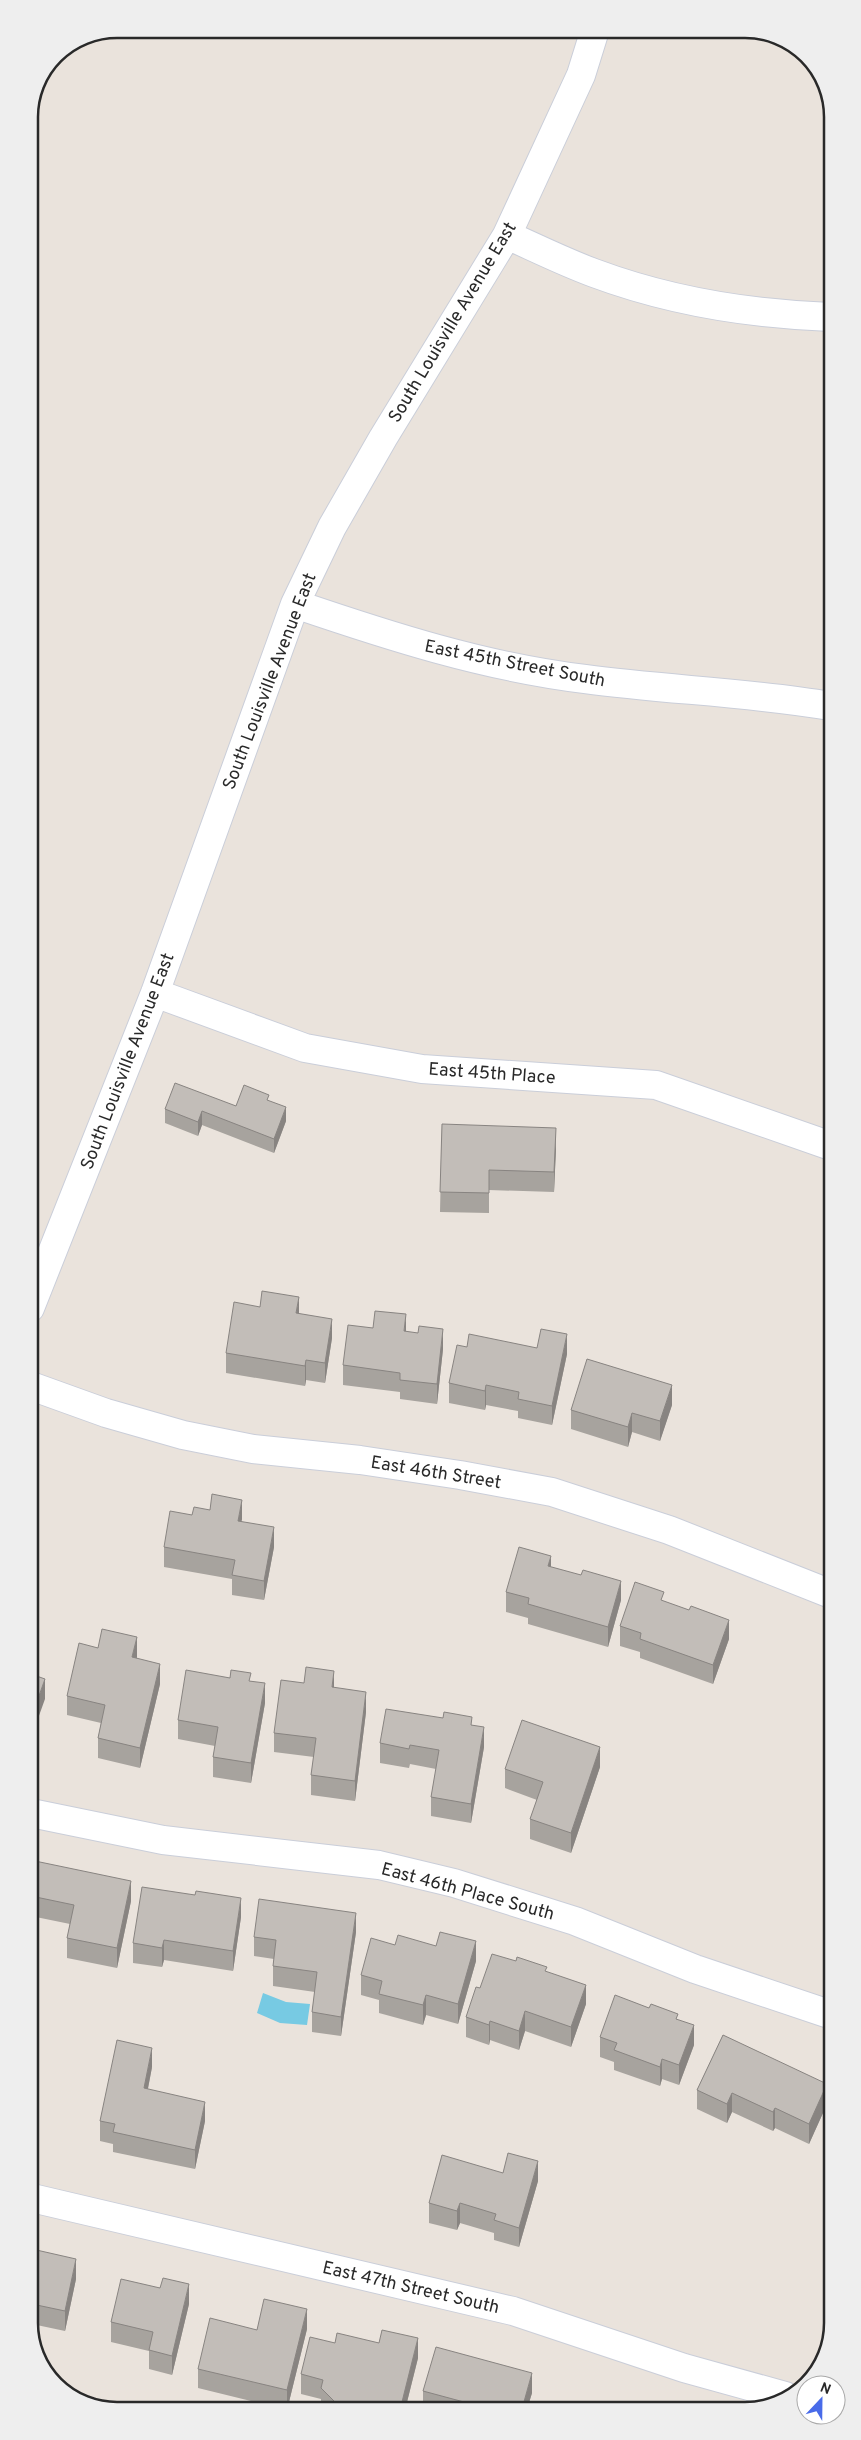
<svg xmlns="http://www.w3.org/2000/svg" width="861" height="2440" font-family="Overpass,sans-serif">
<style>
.water{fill:#77cae3}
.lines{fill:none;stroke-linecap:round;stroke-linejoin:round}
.minor-casing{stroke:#caced9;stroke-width:30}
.minor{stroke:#fff;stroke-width:28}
.wall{fill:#a7a39e}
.shaded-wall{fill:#888481}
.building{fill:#c2bdb8;stroke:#888481}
.labels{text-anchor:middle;stroke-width:4.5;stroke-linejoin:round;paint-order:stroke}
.street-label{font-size:18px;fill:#292929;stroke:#fff}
.rim{fill:none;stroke:#292929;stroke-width:2.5}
</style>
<rect width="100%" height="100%" fill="#eae3dc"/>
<path class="water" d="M 263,1993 L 286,2002 L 310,2004 L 307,2025 L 280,2023 L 257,2013 Z"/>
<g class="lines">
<g class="minor-casing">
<path id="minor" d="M 507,235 C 536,248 564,262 594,273 C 669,301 750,314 830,317
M 295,604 C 389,636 485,667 585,679 C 666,690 749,692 830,706
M 155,993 L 305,1048 L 422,1069 L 656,1085 L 831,1146
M 30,1308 L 155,993 L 295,604 L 332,527 L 383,438 L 507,235 L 581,75 L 595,30
M 31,1386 L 106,1413 L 183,1435 L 253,1449 L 360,1460 L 460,1475 L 552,1492 L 669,1530 L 831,1594
M 31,1813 L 163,1840 L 379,1865 L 454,1883 L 575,1921 L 695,1969 L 832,2015
M 32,2198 L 513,2311 L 684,2368 L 785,2396"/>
</g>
<use href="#minor" class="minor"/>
</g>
<path class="wall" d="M 269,1101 L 286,1121 L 274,1153 L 202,1125 L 198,1136 L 165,1123 L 165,1109 L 236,1106 Z
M 442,1124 L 556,1148 L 554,1192 L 489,1190 L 489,1213 L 440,1212 Z
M 299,1313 L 332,1338 L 325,1383 L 306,1380 L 305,1386 L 226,1373 L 226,1353 Z
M 406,1331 L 443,1349 L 437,1404 L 400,1399 L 400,1392 L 343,1385 L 343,1365 Z
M 467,1347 L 567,1354 L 552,1425 L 518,1418 L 518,1411 L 486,1405 L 485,1410 L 449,1403 L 449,1383 Z
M 672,1405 L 660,1441 L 632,1432 L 628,1447 L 571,1429 L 571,1410 Z
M 192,1515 L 242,1519 L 241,1521 L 274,1547 L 264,1600 L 232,1595 L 232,1579 L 164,1567 L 164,1547 Z
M 551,1567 L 621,1600 L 608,1647 L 528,1624 L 528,1618 L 506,1612 L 506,1592 Z
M 664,1601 L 729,1639 L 713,1684 L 640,1658 L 640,1652 L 620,1646 L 620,1626 Z
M 98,1648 L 137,1657 L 136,1658 L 160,1684 L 140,1768 L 98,1758 L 98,1738 L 101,1723 L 67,1715 L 67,1696 Z
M 251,1681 L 265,1703 L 251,1783 L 213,1777 L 213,1757 L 215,1746 L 178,1739 L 178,1720 Z
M 334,1688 L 366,1712 L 355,1801 L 311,1795 L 311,1775 L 314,1757 L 274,1752 L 274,1733 Z
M 472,1725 L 484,1747 L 471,1823 L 431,1816 L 431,1797 L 436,1769 L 410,1764 L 409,1768 L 380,1763 L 380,1743 Z
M 600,1767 L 571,1853 L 530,1839 L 530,1819 L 537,1800 L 505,1788 L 505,1769 Z
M 31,1878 L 131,1901 L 117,1968 L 67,1958 L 67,1938 L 70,1924 L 31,1916 Z
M 241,1917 L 233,1971 L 164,1960 L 162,1967 L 133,1963 L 133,1943 Z
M 356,1932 L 341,2036 L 312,2032 L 312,2012 L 315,1992 L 273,1986 L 273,1966 L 274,1959 L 254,1956 L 254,1937 Z
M 395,1945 L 476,1961 L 458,2024 L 426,2015 L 423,2025 L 379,2013 L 379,2000 L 361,1995 L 361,1975 Z
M 547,1972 L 586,2004 L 571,2047 L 525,2031 L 519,2050 L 490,2040 L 489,2045 L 466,2037 L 466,2017 L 480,1988 Z
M 649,2008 L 678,2020 L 694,2045 L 679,2085 L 662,2079 L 660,2086 L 614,2070 L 614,2062 L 600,2057 L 600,2037 Z
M 723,2035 L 827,2104 L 809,2144 L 775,2128 L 773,2131 L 732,2112 L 727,2123 L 697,2109 L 697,2090 Z
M 152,2067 L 148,2089 L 205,2121 L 195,2169 L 113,2152 L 113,2144 L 100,2141 L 100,2121 Z
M 503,2173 L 538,2181 L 519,2247 L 494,2240 L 494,2233 L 460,2223 L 457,2230 L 429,2223 L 429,2203 Z
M 32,2249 L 76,2279 L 65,2331 L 32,2324 Z
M 189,2304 L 172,2375 L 149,2369 L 149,2351 L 111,2342 L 111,2322 Z
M 307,2329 L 287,2410 L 198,2388 L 198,2369 L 257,2330 Z
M 335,2343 L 418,2358 L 405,2410 L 323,2410 L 321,2408 L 321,2399 L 301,2394 L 301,2374 Z
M 423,2391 L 532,2393 L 527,2409 L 423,2410 Z"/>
<path class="shaded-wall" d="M 286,1107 L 286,1121 L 274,1153 L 274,1139 Z
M 202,1111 L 202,1125 L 198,1136 L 198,1122 Z
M 556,1128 L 556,1148 L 554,1192 L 554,1172 Z
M 299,1297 L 299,1317 L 296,1313 Z
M 406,1314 L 406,1334 L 404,1331 Z
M 332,1319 L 332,1338 L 325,1383 L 325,1363 Z
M 443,1329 L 443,1349 L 437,1404 L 437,1384 Z
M 567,1334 L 567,1354 L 552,1425 L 552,1406 Z
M 306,1360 L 306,1380 L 305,1386 L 305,1366 Z
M 486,1385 L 486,1405 L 485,1410 L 485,1391 Z
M 672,1385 L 672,1405 L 660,1441 L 660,1421 Z
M 632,1413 L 632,1432 L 628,1447 L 628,1427 Z
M 242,1500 L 242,1519 L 238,1540 L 238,1521 Z
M 274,1527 L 274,1547 L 264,1600 L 264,1581 Z
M 551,1556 L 551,1576 L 548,1566 Z
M 621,1581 L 621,1600 L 608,1647 L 608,1627 Z
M 729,1620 L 729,1639 L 713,1684 L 713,1665 Z
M 137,1637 L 137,1657 L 132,1677 L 132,1657 Z
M 160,1664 L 160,1684 L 140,1768 L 140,1748 Z
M 334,1671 L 334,1690 L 332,1687 Z
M 45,1679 L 45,1699 L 31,1738 L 31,1718 Z
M 265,1683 L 265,1703 L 251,1783 L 251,1763 Z
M 366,1692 L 366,1712 L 355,1801 L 355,1781 Z
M 484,1727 L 484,1747 L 471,1823 L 471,1804 Z
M 600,1747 L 600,1767 L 571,1853 L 571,1833 Z
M 131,1881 L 131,1901 L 117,1968 L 117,1948 Z
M 241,1898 L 241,1917 L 233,1971 L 233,1951 Z
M 356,1913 L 356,1932 L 341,2036 L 341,2017 Z
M 164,1940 L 164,1960 L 162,1967 L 162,1948 Z
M 476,1941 L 476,1961 L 458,2024 L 458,2004 Z
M 586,1985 L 586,2004 L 571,2047 L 571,2027 Z
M 426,1995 L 426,2015 L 423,2025 L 423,2005 Z
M 525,2011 L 525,2031 L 519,2050 L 519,2031 Z
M 490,2021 L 490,2040 L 489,2045 L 489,2025 Z
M 694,2025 L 694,2045 L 679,2085 L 679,2065 Z
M 152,2048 L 152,2067 L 144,2108 L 144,2088 Z
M 662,2059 L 662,2079 L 660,2086 L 660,2067 Z
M 827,2084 L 827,2104 L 809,2144 L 809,2124 Z
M 732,2093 L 732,2112 L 727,2123 L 727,2104 Z
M 205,2102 L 205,2121 L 195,2169 L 195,2150 Z
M 775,2108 L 775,2128 L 773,2131 L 773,2112 Z
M 538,2161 L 538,2181 L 519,2247 L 519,2228 Z
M 460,2203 L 460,2223 L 457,2230 L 457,2211 Z
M 76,2259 L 76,2279 L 65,2331 L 65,2311 Z
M 189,2284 L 189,2304 L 172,2375 L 172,2356 Z
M 307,2309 L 307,2329 L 287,2410 L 287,2390 Z
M 418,2338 L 418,2358 L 405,2410 L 400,2410 Z
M 532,2373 L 532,2393 L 527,2409 L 522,2409 Z"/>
<path class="building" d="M 175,1083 L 236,1106 L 244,1085 L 269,1095 L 267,1100 L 286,1107 L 274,1139 L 202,1111 L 198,1122 L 165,1109 Z
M 442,1124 L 556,1128 L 554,1172 L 489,1170 L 489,1193 L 440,1192 Z
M 262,1291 L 299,1297 L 296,1313 L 332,1319 L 325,1363 L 306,1360 L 305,1366 L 226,1353 L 234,1302 L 260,1307 Z
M 375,1311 L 406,1314 L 404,1331 L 418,1333 L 419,1326 L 443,1329 L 437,1384 L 400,1380 L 400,1373 L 343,1365 L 348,1325 L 373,1328 Z
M 541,1329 L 567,1334 L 552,1406 L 518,1399 L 519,1392 L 486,1385 L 485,1391 L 449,1383 L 457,1345 L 467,1347 L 469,1334 L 537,1348 Z
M 587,1359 L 672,1385 L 660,1421 L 632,1413 L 628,1427 L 571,1410 Z
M 212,1494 L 242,1500 L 238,1521 L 274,1527 L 264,1581 L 232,1575 L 235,1560 L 164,1547 L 170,1511 L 192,1515 L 194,1507 L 210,1510 Z
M 519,1547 L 551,1556 L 548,1566 L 581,1575 L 583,1570 L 621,1581 L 608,1627 L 528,1604 L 529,1598 L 506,1592 Z
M 635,1582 L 664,1592 L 661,1600 L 689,1610 L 691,1606 L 729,1620 L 713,1665 L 640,1639 L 641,1633 L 620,1626 Z
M 102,1629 L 137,1637 L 132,1657 L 160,1664 L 140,1748 L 98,1738 L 105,1705 L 67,1696 L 79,1643 L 98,1648 Z
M 306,1667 L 334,1671 L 332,1687 L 366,1692 L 355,1781 L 311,1775 L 316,1738 L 274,1733 L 281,1680 L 304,1683 Z
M 186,1670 L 230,1678 L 231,1670 L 251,1673 L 249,1681 L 265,1683 L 251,1763 L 213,1757 L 218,1727 L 178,1720 Z
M 31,1674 L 45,1679 L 31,1718 Z
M 386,1709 L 443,1718 L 444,1712 L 472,1717 L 471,1725 L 484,1727 L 471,1804 L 431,1797 L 439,1750 L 410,1745 L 409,1749 L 380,1743 Z
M 522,1720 L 600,1747 L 571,1833 L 530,1819 L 543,1782 L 505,1769 Z
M 35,1861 L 131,1881 L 117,1948 L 67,1938 L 74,1905 L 31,1896 L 31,1878 Z
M 142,1887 L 195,1895 L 196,1891 L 241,1898 L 233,1951 L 164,1940 L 162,1948 L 133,1943 Z
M 259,1899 L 356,1913 L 341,2017 L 312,2012 L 317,1972 L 273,1966 L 276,1940 L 254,1937 Z
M 440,1932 L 476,1941 L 458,2004 L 426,1995 L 423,2005 L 379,1994 L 382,1981 L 361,1975 L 371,1938 L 395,1945 L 398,1935 L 436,1946 Z
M 492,1954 L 516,1961 L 517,1957 L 547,1967 L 545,1971 L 586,1985 L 571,2027 L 525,2011 L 519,2031 L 490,2021 L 489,2025 L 466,2017 L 476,1987 L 480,1988 Z
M 615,1995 L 649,2008 L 651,2004 L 678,2014 L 676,2019 L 694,2025 L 679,2065 L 662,2059 L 660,2067 L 614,2050 L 617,2043 L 600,2037 Z
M 723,2035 L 827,2084 L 809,2124 L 775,2108 L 773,2112 L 732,2093 L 727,2104 L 697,2090 Z
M 117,2040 L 152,2048 L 144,2088 L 205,2102 L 195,2150 L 113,2132 L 115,2124 L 100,2121 Z
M 508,2153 L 538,2161 L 519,2228 L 494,2220 L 496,2214 L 460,2203 L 457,2211 L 429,2203 L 442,2155 L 503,2173 Z
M 32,2249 L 76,2259 L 65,2311 L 32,2304 Z
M 163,2278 L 189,2284 L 172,2356 L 149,2350 L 153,2332 L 111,2322 L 121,2279 L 160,2288 Z
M 264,2299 L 307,2309 L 287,2390 L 198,2369 L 210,2318 L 257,2330 Z
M 382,2330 L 418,2338 L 400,2410 L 353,2410 L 339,2406 L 321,2388 L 323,2380 L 301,2374 L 310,2337 L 335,2343 L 337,2333 L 379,2343 Z
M 436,2347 L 532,2373 L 522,2409 L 490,2409 L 423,2391 Z"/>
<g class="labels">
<g class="street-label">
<text transform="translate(452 322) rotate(-59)" y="6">South Louisville Avenue East</text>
<text transform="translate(515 663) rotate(11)" y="6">East 45th Street South</text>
<text transform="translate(269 681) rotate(-69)" y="6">South Louisville Avenue East</text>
<text transform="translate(127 1061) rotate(-69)" y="6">South Louisville Avenue East</text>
<text transform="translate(492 1073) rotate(4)" y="6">East 45th Place</text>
<text transform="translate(436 1472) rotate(9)" y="6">East 46th Street</text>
<text transform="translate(468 1891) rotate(15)" y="6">East 46th Place South</text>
<text transform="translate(411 2287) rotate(13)" y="6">East 47th Street South</text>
</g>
</g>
<path d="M0 0H861V2440H0ZM117 38H745A79 79 0 0 1 824 117V2323A79 79 0 0 1 745 2402H117A79 79 0 0 1 38 2323V117A79 79 0 0 1 117 38Z" fill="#eee" fill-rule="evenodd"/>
<path class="rim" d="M117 38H745A79 79 0 0 1 824 117V2323A79 79 0 0 1 745 2402H117A79 79 0 0 1 38 2323V117A79 79 0 0 1 117 38Z"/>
<g transform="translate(821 2400) rotate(22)"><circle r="24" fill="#ffffff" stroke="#a9a9a9"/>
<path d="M0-4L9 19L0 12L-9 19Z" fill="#496be9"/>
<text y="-8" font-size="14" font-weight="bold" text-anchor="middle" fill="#292929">N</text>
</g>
</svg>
